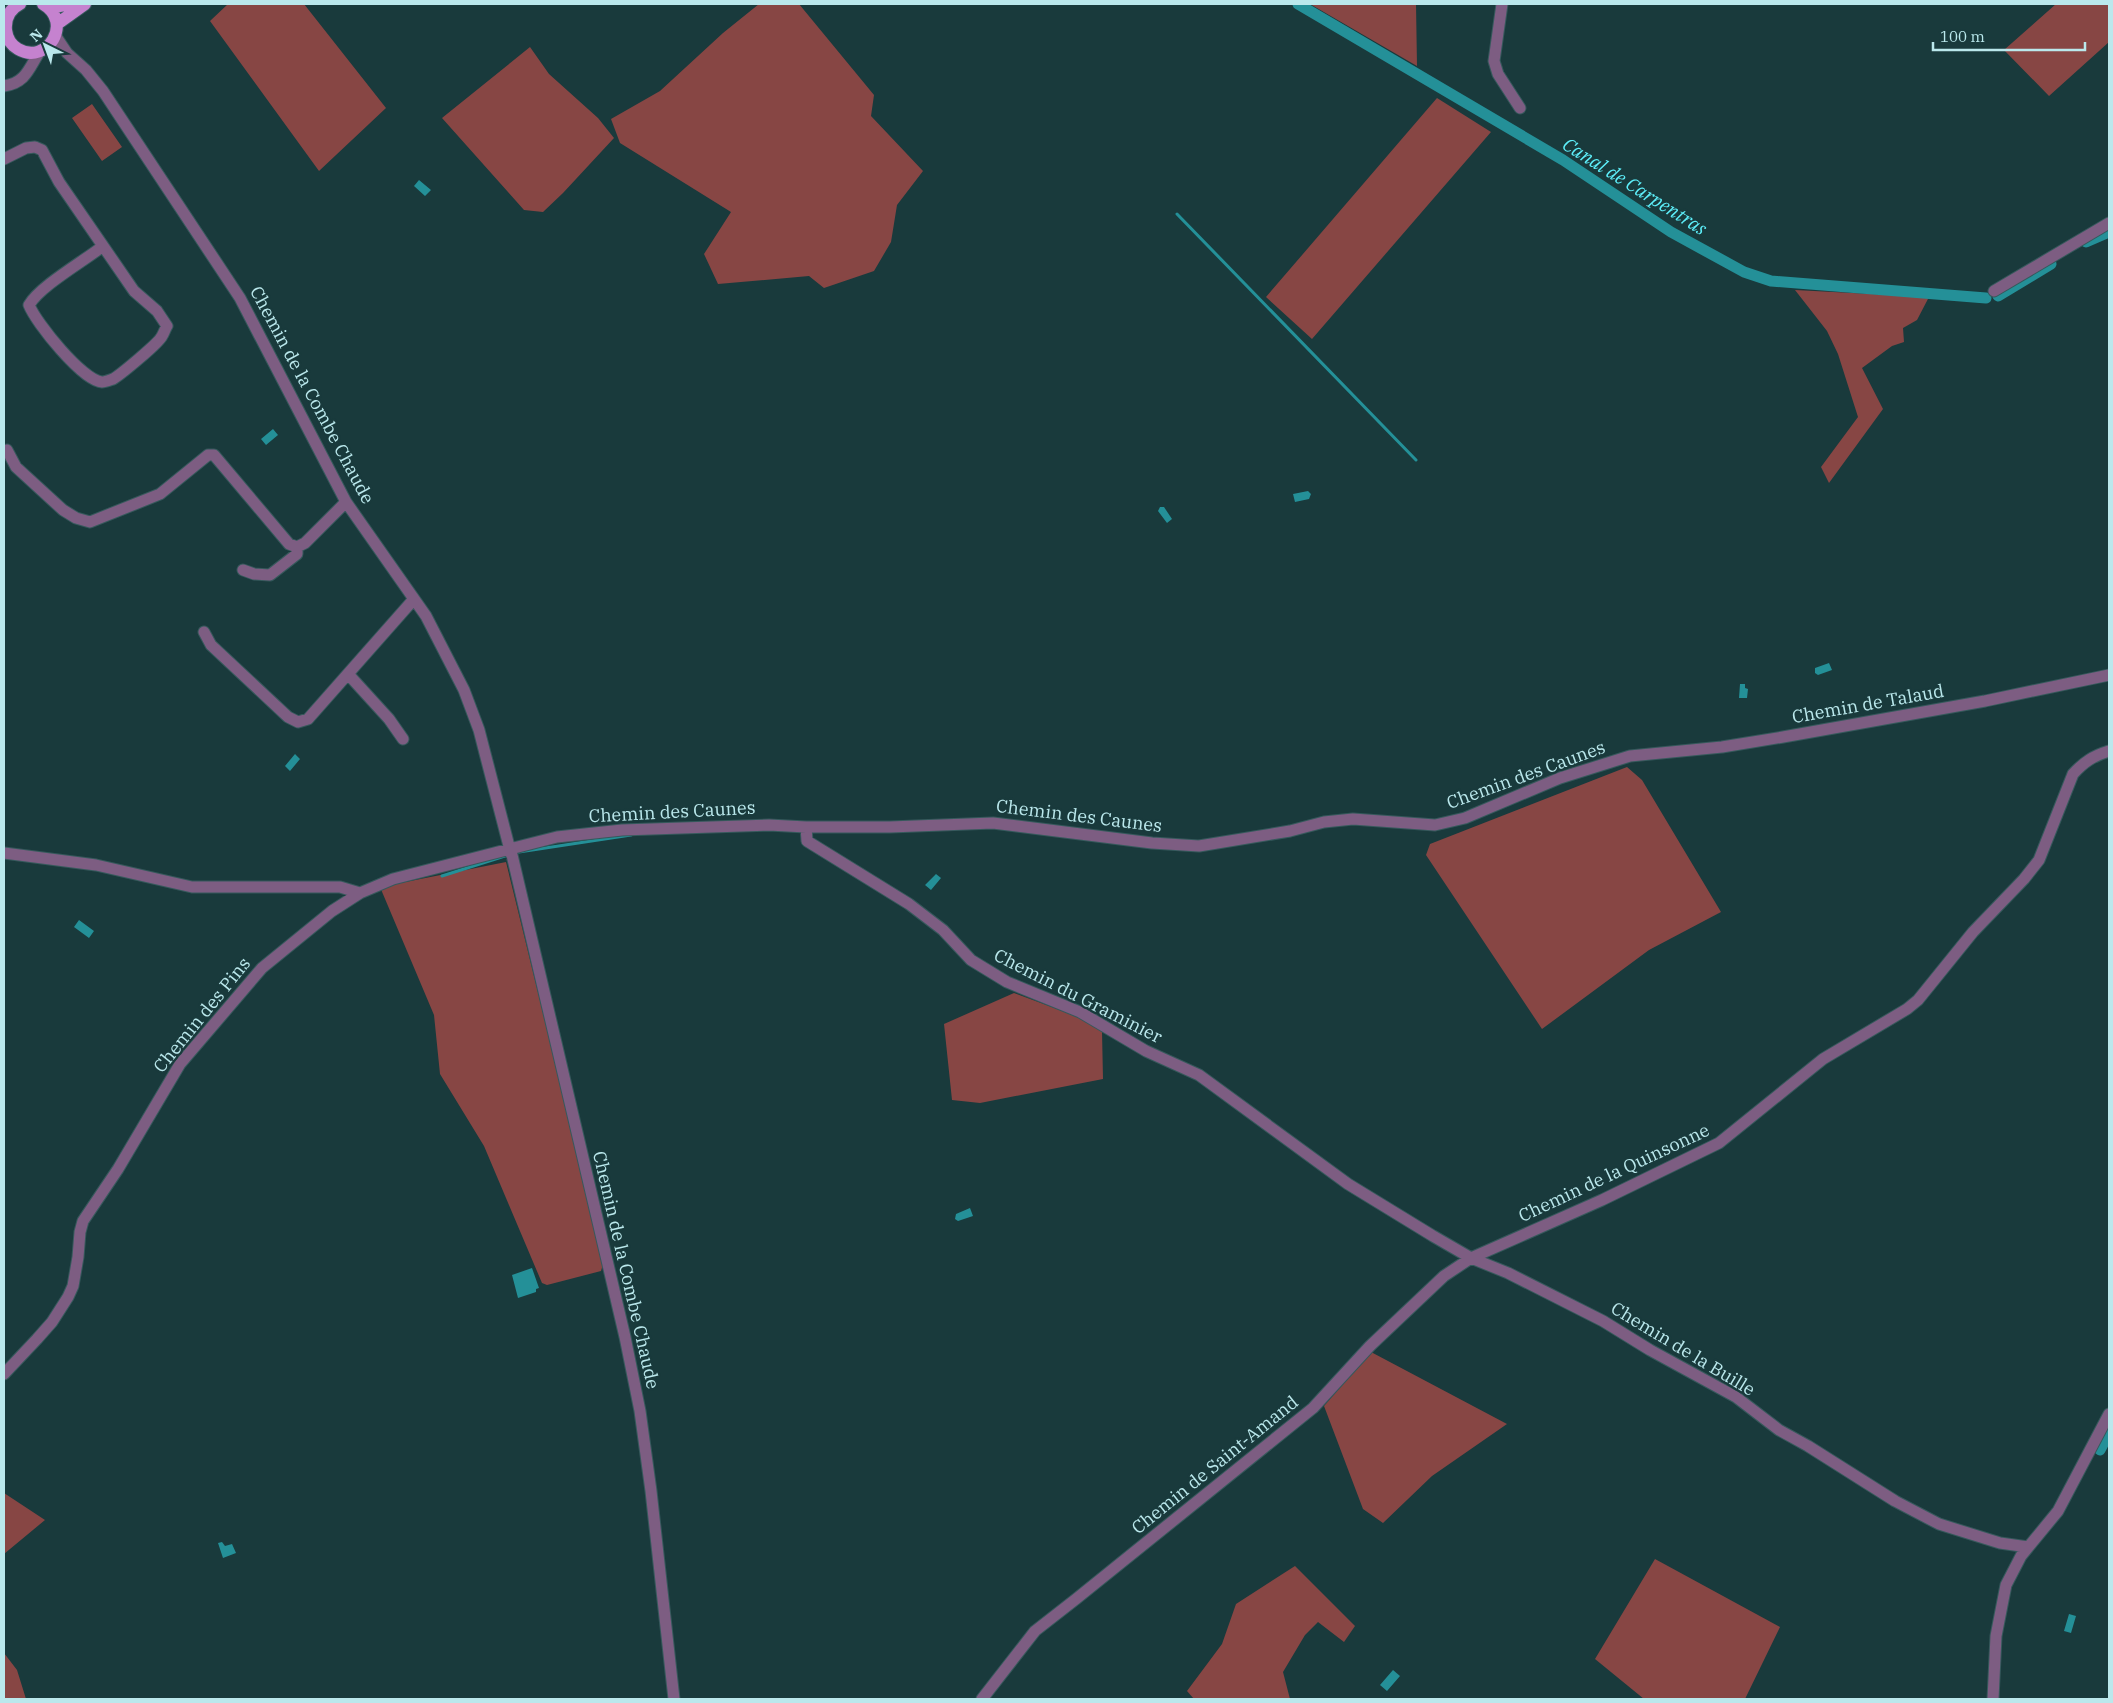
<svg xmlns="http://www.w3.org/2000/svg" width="2113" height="1703" font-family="'IBM Plex Serif',serif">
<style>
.green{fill:#874644}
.water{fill:#249098}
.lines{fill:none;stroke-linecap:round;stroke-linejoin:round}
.stream{stroke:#249098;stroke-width:3}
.canal{stroke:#249098;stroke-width:11}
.minor-casing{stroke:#36595c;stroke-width:13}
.primary-casing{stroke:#36595c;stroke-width:14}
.minor{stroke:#7d5d82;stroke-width:11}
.primary{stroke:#c582cf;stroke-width:12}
.labels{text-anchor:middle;stroke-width:4.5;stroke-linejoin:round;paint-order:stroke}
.street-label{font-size:18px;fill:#bae8ec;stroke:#193a3c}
.water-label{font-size:19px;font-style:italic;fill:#5deef9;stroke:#193a3c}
</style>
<rect width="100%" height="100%" fill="#193a3c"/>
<path class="green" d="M 228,4 L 304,4 L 386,108 L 319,171 L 210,21 Z
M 759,4 L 799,4 L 874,95 L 871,116 L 923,171 L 897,205 L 891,242 L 874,271 L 824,288 L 809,276 L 718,284 L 704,254 L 731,212 L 620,143 L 611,119 L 660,91 L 723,33 Z
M 1310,4 L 1416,4 L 1417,66 Z
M 2056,4 L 2109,4 L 2109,42 L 2049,96 L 2004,50 Z
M 530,47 L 549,74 L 598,118 L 614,138 L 563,193 L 543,212 L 524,210 L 442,118 Z
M 1437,98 L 1491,132 L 1312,339 L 1266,297 Z
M 92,104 L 122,147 L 102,161 L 72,118 Z
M 1795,290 L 1929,297 L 1917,320 L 1903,328 L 1904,342 L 1892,346 L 1862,368 L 1883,409 L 1829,483 L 1821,467 L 1858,417 L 1838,354 L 1827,331 Z
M 1627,767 L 1642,780 L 1721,912 L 1649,950 L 1542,1029 L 1426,855 L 1430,844 Z
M 506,862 L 604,1261 L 601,1271 L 547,1285 L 542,1283 L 484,1146 L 440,1074 L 434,1015 L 380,887 Z
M 1014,993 L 1076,1016 L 1102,1031 L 1103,1079 L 980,1103 L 952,1100 L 944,1024 Z
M 1371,1352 L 1507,1424 L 1432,1476 L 1383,1523 L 1363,1509 L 1324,1406 Z
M 4,1493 L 45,1520 L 4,1554 Z
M 1655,1559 L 1780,1627 L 1745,1699 L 1644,1699 L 1595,1659 Z
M 1295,1566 L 1355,1626 L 1344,1642 L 1318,1622 L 1305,1635 L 1283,1672 L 1290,1699 L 1194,1699 L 1187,1691 L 1222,1644 L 1236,1604 Z
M 4,1653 L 17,1670 L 26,1699 L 4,1699 Z"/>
<path class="water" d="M 419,180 L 431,190 L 425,196 L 414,186 Z
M 273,429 L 278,435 L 266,445 L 261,439 Z
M 1308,491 L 1311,494 L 1309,499 L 1295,502 L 1293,494 Z
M 1160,507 L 1164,507 L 1172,519 L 1167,523 L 1158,511 Z
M 1829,663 L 1832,670 L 1818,675 L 1815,673 L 1815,668 Z
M 1740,684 L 1745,684 L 1745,688 L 1748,689 L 1747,698 L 1739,698 Z
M 295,754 L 300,759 L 290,771 L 285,766 Z
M 936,874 L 941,878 L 931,890 L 925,885 Z
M 79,920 L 94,931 L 89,938 L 74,927 Z
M 970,1208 L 973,1216 L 958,1221 L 955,1219 L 956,1214 Z
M 532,1268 L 539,1288 L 536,1289 L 536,1292 L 518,1298 L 512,1275 Z
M 222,1542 L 225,1546 L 232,1544 L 236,1553 L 223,1558 L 218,1543 Z
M 2069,1614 L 2076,1616 L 2071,1633 L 2064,1631 Z
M 1393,1670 L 1400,1676 L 1387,1691 L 1380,1685 Z"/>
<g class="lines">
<path class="stream" d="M 1177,214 L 1416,460
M 519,852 L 631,835
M 442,876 L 508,855"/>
<path class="canal" d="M 1298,4 L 1563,160 L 1671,232 L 1744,272 L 1771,281 L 1986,298
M 2086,242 L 2109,232
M 1998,296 L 2051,264
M 2100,1450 L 2109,1433"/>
<g class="minor-casing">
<path id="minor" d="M 1502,4 L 1494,61 L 1498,74 L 1520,108
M 55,35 L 67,53 L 86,70 L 103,91 L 240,298 L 346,502 L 426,616 L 464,690 L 479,730 L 511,854
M 4,86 C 26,83 29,68 40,51
M 4,159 L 26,148 L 35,147 L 42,150 L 59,182 L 134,291 L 157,311 L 167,326 C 165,329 164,333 162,336 C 159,343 120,375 113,379 C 110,380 105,382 102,382 C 83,381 36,323 29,305 C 40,286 84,261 103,246
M 1994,291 L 2109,223
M 7,450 L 16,467 L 63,510 L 76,518 L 90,522 L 160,494 L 208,455 L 214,455 L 289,544 L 297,547 L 305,543 L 346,502
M 243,570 L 254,574 L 270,575 L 297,554 L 297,547
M 204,632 L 211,645 L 288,717 L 298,722 L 308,719 L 414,599
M 348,674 L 389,719 L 403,739
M 806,827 L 807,841 L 909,904 L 943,930 L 971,960 L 1007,982 L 1080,1012 L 1146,1051 L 1199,1075 L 1348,1184 L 1433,1236 L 1471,1258 L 1508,1273 L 1603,1321 L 1650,1350 L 1736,1397 L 1779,1430 L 1808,1446 L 1895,1501 L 1939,1524 L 2000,1543 L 2028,1547
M 4,853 L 96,865 L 192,887 L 340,887 L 360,893
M 512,855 L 625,1337 L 640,1411 L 651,1491 L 674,1699
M 4,1374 L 37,1339 L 52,1322 L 68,1297 L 73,1286 L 78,1257 L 80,1232 L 83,1221 L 118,1169 L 180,1064 L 262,968 L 332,911 L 360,893 L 393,879 L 557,837 L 622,830 L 769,825 L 806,827 L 890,827 L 993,823 L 1152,843 L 1199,846 L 1290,831 L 1324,822 L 1353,819 L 1435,825 L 1465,818 L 1560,778 L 1630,756 L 1722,747 L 1783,737 L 1985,701 L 2109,675
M 982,1699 L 1035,1631 L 1076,1599 L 1313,1408 L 1370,1346 L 1444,1276 L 1471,1258 L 1602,1200 L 1719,1143 L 1823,1059 L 1907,1009 L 1918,1000 L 1973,932 L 2024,879 L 2039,860 L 2073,774 C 2084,762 2093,756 2109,751
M 1993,1699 L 1996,1636 L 2006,1585 L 2021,1556 L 2058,1511 L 2109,1414"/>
</g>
<g class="primary-casing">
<path id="primary" d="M 20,4 C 10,9 5,18 6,30 C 7,38 11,45 18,49 C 47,66 74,22 43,4
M 49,8 L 70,4
M 57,24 L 85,4"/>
</g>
<use href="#minor" class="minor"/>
<use href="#primary" class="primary"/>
</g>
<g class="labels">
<g class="street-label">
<text transform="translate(312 395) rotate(62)" y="6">Chemin de la Combe Chaude</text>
<text transform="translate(1868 704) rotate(-10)" y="6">Chemin de Talaud</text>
<text transform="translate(1526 775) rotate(-20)" y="6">Chemin des Caunes</text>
<text transform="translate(672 812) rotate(-3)" y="6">Chemin des Caunes</text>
<text transform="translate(1079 816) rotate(7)" y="6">Chemin des Caunes</text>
<text transform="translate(1078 996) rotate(27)" y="6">Chemin du Graminier</text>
<text transform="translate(202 1015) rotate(-51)" y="6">Chemin des Pins</text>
<text transform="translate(1614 1173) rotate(-25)" y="6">Chemin de la Quinsonne</text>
<text transform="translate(626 1270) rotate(77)" y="6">Chemin de la Combe Chaude</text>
<text transform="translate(1683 1349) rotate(31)" y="6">Chemin de la Buille</text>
<text transform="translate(1215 1465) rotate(-39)" y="6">Chemin de Saint-Amand</text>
</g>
<g class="water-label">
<text transform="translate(1635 186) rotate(32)" y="7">Canal de Carpentras</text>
</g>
</g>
<rect width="2113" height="1703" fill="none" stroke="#bae8ec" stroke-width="10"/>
<g transform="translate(45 45) rotate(318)" stroke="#193a3c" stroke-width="4" paint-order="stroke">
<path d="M0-4L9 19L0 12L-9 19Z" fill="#bae8ec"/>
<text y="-8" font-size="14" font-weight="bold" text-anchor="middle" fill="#bae8ec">N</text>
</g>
<path d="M1933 42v8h152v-8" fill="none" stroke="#bae8ec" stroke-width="2.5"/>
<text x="1940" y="42" font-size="15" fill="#bae8ec" stroke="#193a3c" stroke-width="4" paint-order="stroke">100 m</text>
</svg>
